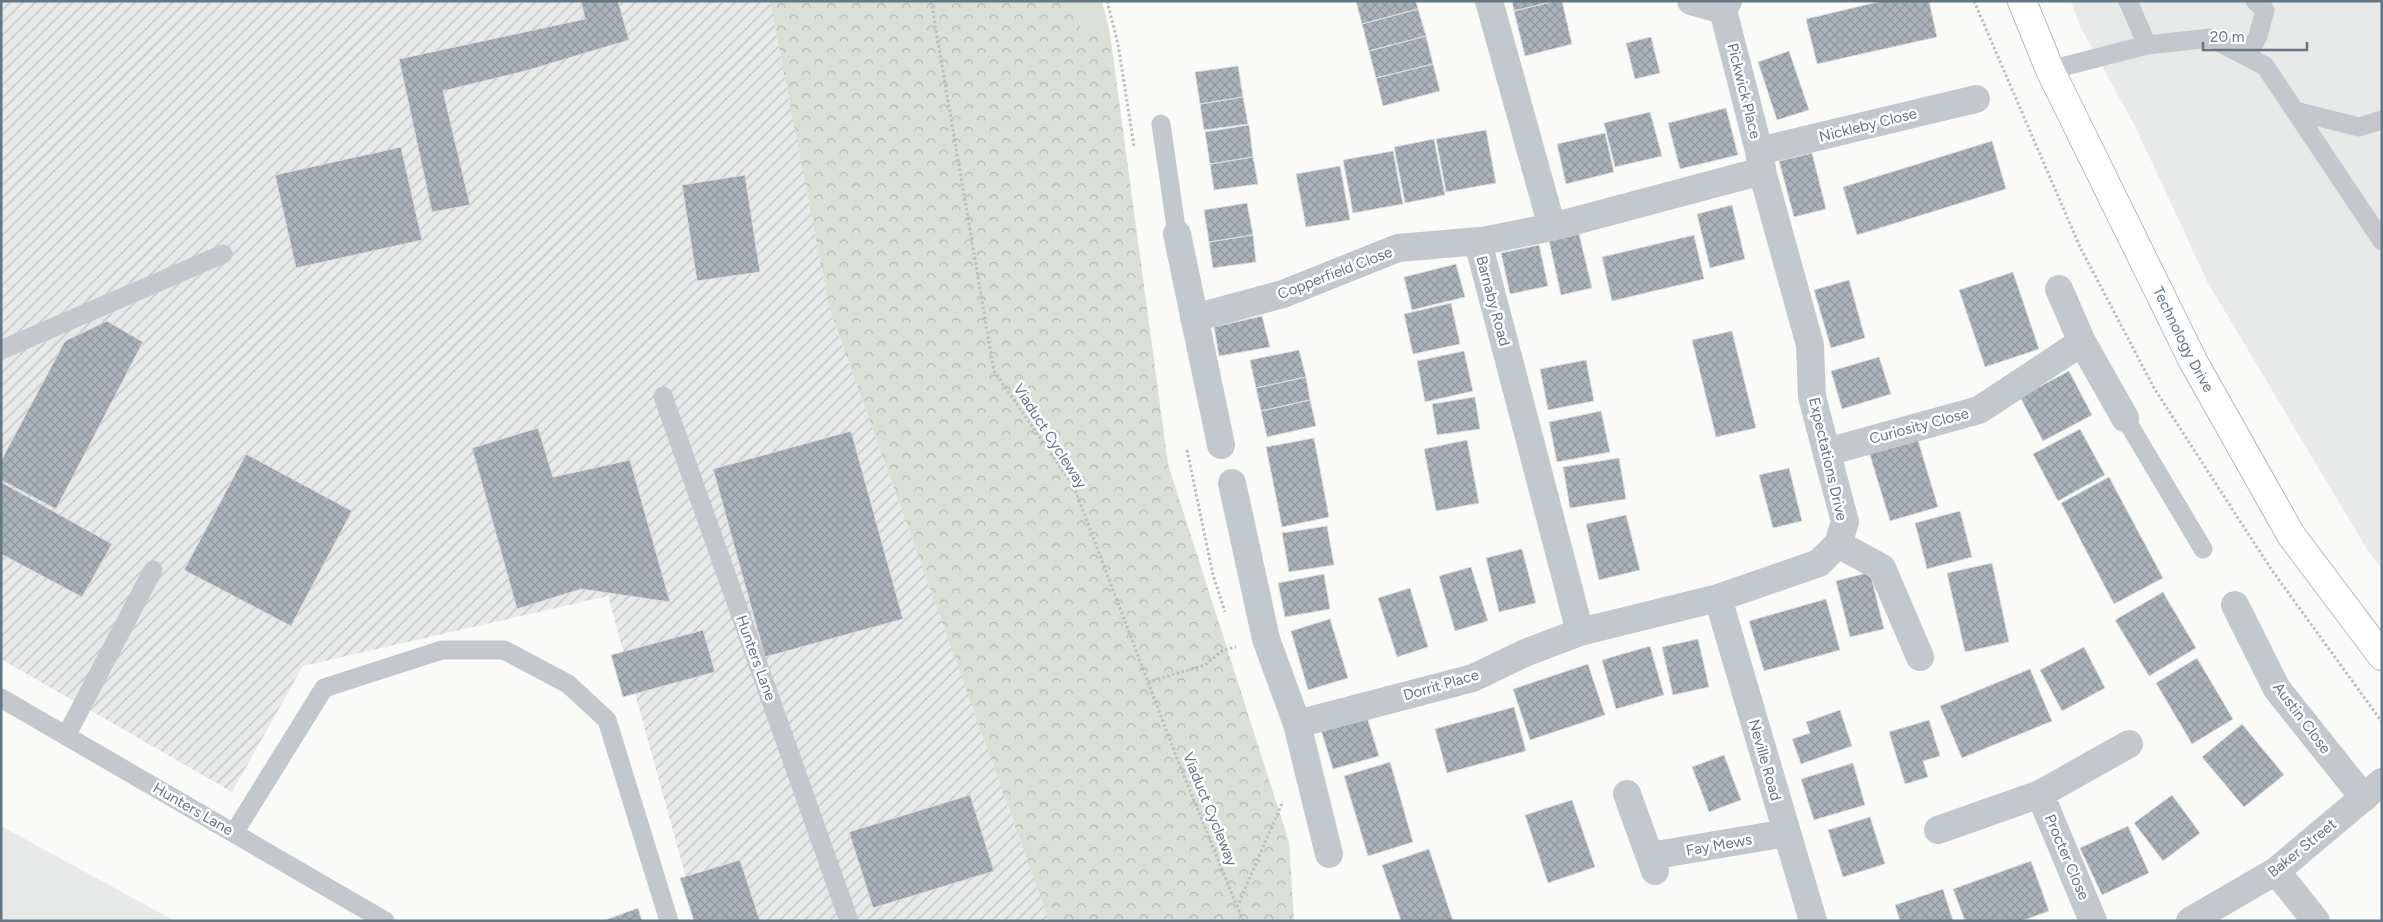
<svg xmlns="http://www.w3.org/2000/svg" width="2383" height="922" font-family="Figtree,sans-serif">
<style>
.built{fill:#e8e9e9}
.industrial{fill:url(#industrial-furrows)}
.green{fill:#dadfd7}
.forest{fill:url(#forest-crowns)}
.building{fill:url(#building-cross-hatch);stroke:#dcdcda}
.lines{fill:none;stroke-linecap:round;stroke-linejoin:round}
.secondary-casing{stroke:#b3babf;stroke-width:30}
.path{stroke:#bbbfc2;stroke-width:3;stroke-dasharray:2.5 2.5;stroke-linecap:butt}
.lane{stroke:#c3c8cc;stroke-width:19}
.street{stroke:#c3c8cc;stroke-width:28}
.secondary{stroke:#fff;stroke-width:28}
.labels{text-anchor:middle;stroke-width:5;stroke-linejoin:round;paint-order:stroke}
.street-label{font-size:15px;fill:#657683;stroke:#fff}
</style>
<defs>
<pattern id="industrial-furrows" width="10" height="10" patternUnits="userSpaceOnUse" patternTransform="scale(1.25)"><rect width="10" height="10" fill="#e8e9e9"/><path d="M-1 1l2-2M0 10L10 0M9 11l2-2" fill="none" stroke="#c0c1c2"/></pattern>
<pattern id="forest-crowns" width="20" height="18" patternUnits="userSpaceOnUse" patternTransform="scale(1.25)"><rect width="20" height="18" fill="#dadfd7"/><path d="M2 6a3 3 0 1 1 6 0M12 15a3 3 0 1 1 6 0" fill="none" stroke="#b4b9b4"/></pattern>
<pattern id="building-cross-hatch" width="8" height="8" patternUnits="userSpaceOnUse" patternTransform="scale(1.25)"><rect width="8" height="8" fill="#aab3b9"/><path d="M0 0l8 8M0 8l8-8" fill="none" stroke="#8e969c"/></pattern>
</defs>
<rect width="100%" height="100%" fill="#fafaf8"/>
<path class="built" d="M 2071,1 L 2382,1 L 2382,569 L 2368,551 L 2208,283 L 2135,126 L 2080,26 Z
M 1,826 L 175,921 L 1,921 Z"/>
<path class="industrial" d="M 1,1 L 770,1 L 829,307 L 1049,921 L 698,921 L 608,596 L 303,666 L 232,792 L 1,659 Z"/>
<path class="green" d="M 1076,1 L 1102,1 L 1110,34 L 1082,40 Z"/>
<path class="forest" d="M 770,1 L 1076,1 L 1082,39 L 1110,34 L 1168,464 L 1289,842 L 1294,921 L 1049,921 L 829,307 Z"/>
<path class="building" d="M 581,1 L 618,1 L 629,40 L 525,71 L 443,91 L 470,205 L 432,212 L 399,59 L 585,19 Z
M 1356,1 L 1416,1 L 1418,9 L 1362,24 Z
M 1512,1 L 1555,1 L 1514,11 Z
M 1555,1 L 1562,1 L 1572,44 L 1525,56 L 1514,11 Z
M 1882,1 L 1929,1 L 1937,37 L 1817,64 L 1806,19 Z
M 1418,9 L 1426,36 L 1369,51 L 1362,24 Z
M 1426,36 L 1433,64 L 1376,78 L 1369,51 Z
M 1651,37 L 1660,73 L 1635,79 L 1626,43 Z
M 1789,51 L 1809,110 L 1777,120 L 1758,62 Z
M 1433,64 L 1440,91 L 1383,106 L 1376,78 Z
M 1238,66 L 1243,97 L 1200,104 L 1195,72 Z
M 1243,97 L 1248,124 L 1204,130 L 1200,104 Z
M 1726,108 L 1738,155 L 1680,169 L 1668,123 Z
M 1650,112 L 1662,156 L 1615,167 L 1604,123 Z
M 1249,125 L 1253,157 L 1210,164 L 1205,132 Z
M 1486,130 L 1496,183 L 1446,192 L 1436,139 Z
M 1605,133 L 1614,172 L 1566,184 L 1557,144 Z
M 1434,139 L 1445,195 L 1405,203 L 1394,147 Z
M 1992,141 L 2006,189 L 1857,235 L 1843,187 Z
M 401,147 L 422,240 L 296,268 L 275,175 Z
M 1393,151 L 1403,204 L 1353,213 L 1343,160 Z
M 1812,153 L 1826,209 L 1794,217 L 1779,161 Z
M 1253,157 L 1258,184 L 1214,190 L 1210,164 Z
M 1340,166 L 1350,220 L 1306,227 L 1296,174 Z
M 745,175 L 760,272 L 697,281 L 682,185 Z
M 1247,203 L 1253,235 L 1209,242 L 1204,210 Z
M 1732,205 L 1745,259 L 1710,268 L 1697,214 Z
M 1579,234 L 1592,288 L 1561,295 L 1549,241 Z
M 1253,235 L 1256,262 L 1213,268 L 1209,242 Z
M 1694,235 L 1704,279 L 1612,301 L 1602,257 Z
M 1539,245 L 1548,286 L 1510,294 L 1501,253 Z
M 1456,264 L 1465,297 L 1412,310 L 1404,277 Z
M 2013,272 L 2039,349 L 1985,367 L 1959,290 Z
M 1849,280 L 1865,338 L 1831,348 L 1814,290 Z
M 1451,303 L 1460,344 L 1413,354 L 1404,314 Z
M 1262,316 L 1270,347 L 1219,356 L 1214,327 Z
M 107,321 L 143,342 L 56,509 L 1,480 L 1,461 L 65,341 Z
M 1732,331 L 1756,428 L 1716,437 L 1692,340 Z
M 1299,350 L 1306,377 L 1256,388 L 1250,360 Z
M 1464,351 L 1473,391 L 1425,402 L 1417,361 Z
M 1879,357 L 1891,394 L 1842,409 L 1831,371 Z
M 1586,360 L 1594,401 L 1548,410 L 1540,369 Z
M 2069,371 L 2092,415 L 2043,441 L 2020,397 Z
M 1306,377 L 1310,400 L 1261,411 L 1256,388 Z
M 1475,397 L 1480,429 L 1437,435 L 1432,404 Z
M 1310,400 L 1316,426 L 1267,437 L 1261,411 Z
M 1601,411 L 1610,452 L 1557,462 L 1549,422 Z
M 538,428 L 553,477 L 630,460 L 670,602 L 581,589 L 517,609 L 472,448 Z
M 2080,429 L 2105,475 L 2058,501 L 2033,454 Z
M 851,431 L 903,619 L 765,657 L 713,469 Z
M 1917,437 L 1938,507 L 1890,521 L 1869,452 Z
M 1314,438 L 1329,517 L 1282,527 L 1266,447 Z
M 1467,440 L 1479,503 L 1436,511 L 1424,449 Z
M 246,454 L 352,511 L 291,626 L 184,570 Z
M 1619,458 L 1626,499 L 1570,508 L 1563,467 Z
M 1789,468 L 1802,521 L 1773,528 L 1759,475 Z
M 2109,477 L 2163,578 L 2114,604 L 2061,503 Z
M 1,482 L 112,544 L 82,597 L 1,554 Z
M 1960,511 L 1972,557 L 1927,569 L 1915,523 Z
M 1626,515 L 1640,570 L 1599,580 L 1586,524 Z
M 1327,526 L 1334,565 L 1289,572 L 1282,533 Z
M 1522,549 L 1536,603 L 1499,612 L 1486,558 Z
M 1992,563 L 2009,642 L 1965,652 L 1947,573 Z
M 1471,567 L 1488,621 L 1455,631 L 1439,576 Z
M 1870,572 L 1884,629 L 1850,637 L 1836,581 Z
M 1324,574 L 1330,609 L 1285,617 L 1278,583 Z
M 1410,588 L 1428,647 L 1397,657 L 1378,598 Z
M 2163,592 L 2196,648 L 2149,676 L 2115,620 Z
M 1826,599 L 1840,650 L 1764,671 L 1749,621 Z
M 1330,619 L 1348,678 L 1308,690 L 1291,631 Z
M 703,630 L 715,672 L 623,697 L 611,655 Z
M 1698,639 L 1709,687 L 1673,695 L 1662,647 Z
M 1650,646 L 1664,695 L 1616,709 L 1602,660 Z
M 2084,647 L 2105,688 L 2062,711 L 2040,670 Z
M 2197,658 L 2233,719 L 2192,744 L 2156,683 Z
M 1588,664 L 1605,715 L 1530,740 L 1513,689 Z
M 2030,669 L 2052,721 L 1962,758 L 1940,706 Z
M 1514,707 L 1526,751 L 1447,773 L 1435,729 Z
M 1840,710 L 1852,746 L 1801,764 L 1792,739 L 1810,733 L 1806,722 Z
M 1367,717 L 1379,756 L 1333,769 L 1321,730 Z
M 1929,720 L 1940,756 L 1923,761 L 1928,777 L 1905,784 L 1889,732 Z
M 2242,724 L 2284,775 L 2244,807 L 2202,757 Z
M 1724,755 L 1741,800 L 1709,812 L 1692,767 Z
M 1390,762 L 1413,842 L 1368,856 L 1344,776 Z
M 1853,763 L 1865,805 L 1814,820 L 1801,779 Z
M 970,795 L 994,871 L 873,908 L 849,832 Z
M 2172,795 L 2200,833 L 2163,861 L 2134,823 Z
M 1572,800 L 1595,867 L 1548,883 L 1525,815 Z
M 1870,817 L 1885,864 L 1843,877 L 1828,830 Z
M 2128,826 L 2149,873 L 2102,895 L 2080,848 Z
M 1429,849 L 1453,921 L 1401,921 L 1382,865 Z
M 740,860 L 760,921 L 694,921 L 680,878 Z
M 2031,861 L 2049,911 L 2022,921 L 1965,921 L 1953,889 Z
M 1943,889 L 1953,921 L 1900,921 L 1895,905 Z
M 638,908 L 642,921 L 603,921 Z"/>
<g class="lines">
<g class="secondary-casing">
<g id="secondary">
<path id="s1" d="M 2022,1 L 2050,70 L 2193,361 L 2291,535 L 2382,656"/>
</g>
</g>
<path class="path" d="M 931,1 L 994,371 L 1074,487 L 1178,761 L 1243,921
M 1107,1 L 1118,44 L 1134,146
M 1974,1 L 2080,247 L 2154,388 L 2271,569 L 2382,722
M 1187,450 L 1213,575 L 1225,612
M 1148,682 L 1205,665 L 1223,650 L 1236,647
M 1237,907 L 1283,801"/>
<path class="lane" d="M 2128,1 L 2147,45
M 2247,57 L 2258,36 L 2265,10 L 2255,1
M 2050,70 L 2147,45 L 2211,38 L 2265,66 L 2382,241
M 2295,111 L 2359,127 L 2382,120
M 1161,124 L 1177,234
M 1,350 L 223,254
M 663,396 L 849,921
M 2125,418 L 2203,549
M 1,698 L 385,921
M 66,736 L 153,570
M 234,833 L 324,688 L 442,650 L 504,650 L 568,684 L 607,720 L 669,921"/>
<path class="street" d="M 1489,1 L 1552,227
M 1691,1 L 1723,10 L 1728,1
M 1723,10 L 1759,151 L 1762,169
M 1759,151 L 1976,99
M 1177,234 L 1221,445
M 2059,289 L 2082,342 L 2125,418
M 1194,318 L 1283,294 L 1398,248 L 1479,241
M 1827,452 L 1979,410 L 2082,342
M 1232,483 L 1266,639 L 1297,724 L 1329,854
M 1838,544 L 1882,568 L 1920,657
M 1718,598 L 1813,921
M 2235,605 L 2277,689 L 2364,798
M 1297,724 L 1473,678 L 1525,653 L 1580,632 L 1718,598 L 1819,563 L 1838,544 L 1845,522 L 1812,397 L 1810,345 L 1762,171 L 1552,227 L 1478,242 L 1580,632
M 1627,794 L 1655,871
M 2040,794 L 2093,921
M 1938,830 L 2040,794 L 2129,744
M 1650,856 L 1787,833
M 2276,871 L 2316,921
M 2190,921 L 2276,871 L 2382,782"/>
<use href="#secondary" class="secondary"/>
</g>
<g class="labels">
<g class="street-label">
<text transform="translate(1744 91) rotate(76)" y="5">Pickwick Place</text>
<text transform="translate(1868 125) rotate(-14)" y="5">Nickleby Close</text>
<text transform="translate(1335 273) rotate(-21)" y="5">Copperfield Close</text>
<text transform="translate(1493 301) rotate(75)" y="5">Barnaby Road</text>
<text dy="5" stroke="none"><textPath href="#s1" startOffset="375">Technology Drive</textPath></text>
<text transform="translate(1919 426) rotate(-15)" y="5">Curiosity Close</text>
<text transform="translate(1050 436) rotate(57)" y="5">Viaduct Cycleway</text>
<text transform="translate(1828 459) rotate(77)" y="5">Expectations Drive</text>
<text transform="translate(756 658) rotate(70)" y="5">Hunters Lane</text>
<text transform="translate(1441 685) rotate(-16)" y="5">Dorrit Place</text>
<text transform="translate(2302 718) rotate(53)" y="5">Austin Close</text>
<text transform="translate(1765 760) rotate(74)" y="5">Neville Road</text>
<text transform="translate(193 809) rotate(30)" y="5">Hunters Lane</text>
<text transform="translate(1210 809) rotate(68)" y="5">Viaduct Cycleway</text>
<text transform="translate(1719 845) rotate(-10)" y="5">Fay Mews</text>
<text transform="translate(2302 848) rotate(-39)" y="5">Baker Street</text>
<text transform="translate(2067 857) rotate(67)" y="5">Procter Close</text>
</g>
</g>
<rect width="2383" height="922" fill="none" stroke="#657683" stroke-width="5"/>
<path d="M2203 42v8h104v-8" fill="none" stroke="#657683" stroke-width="2.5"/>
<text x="2210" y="42" font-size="15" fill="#657683" stroke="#ffffff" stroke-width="4" paint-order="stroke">20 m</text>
</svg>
